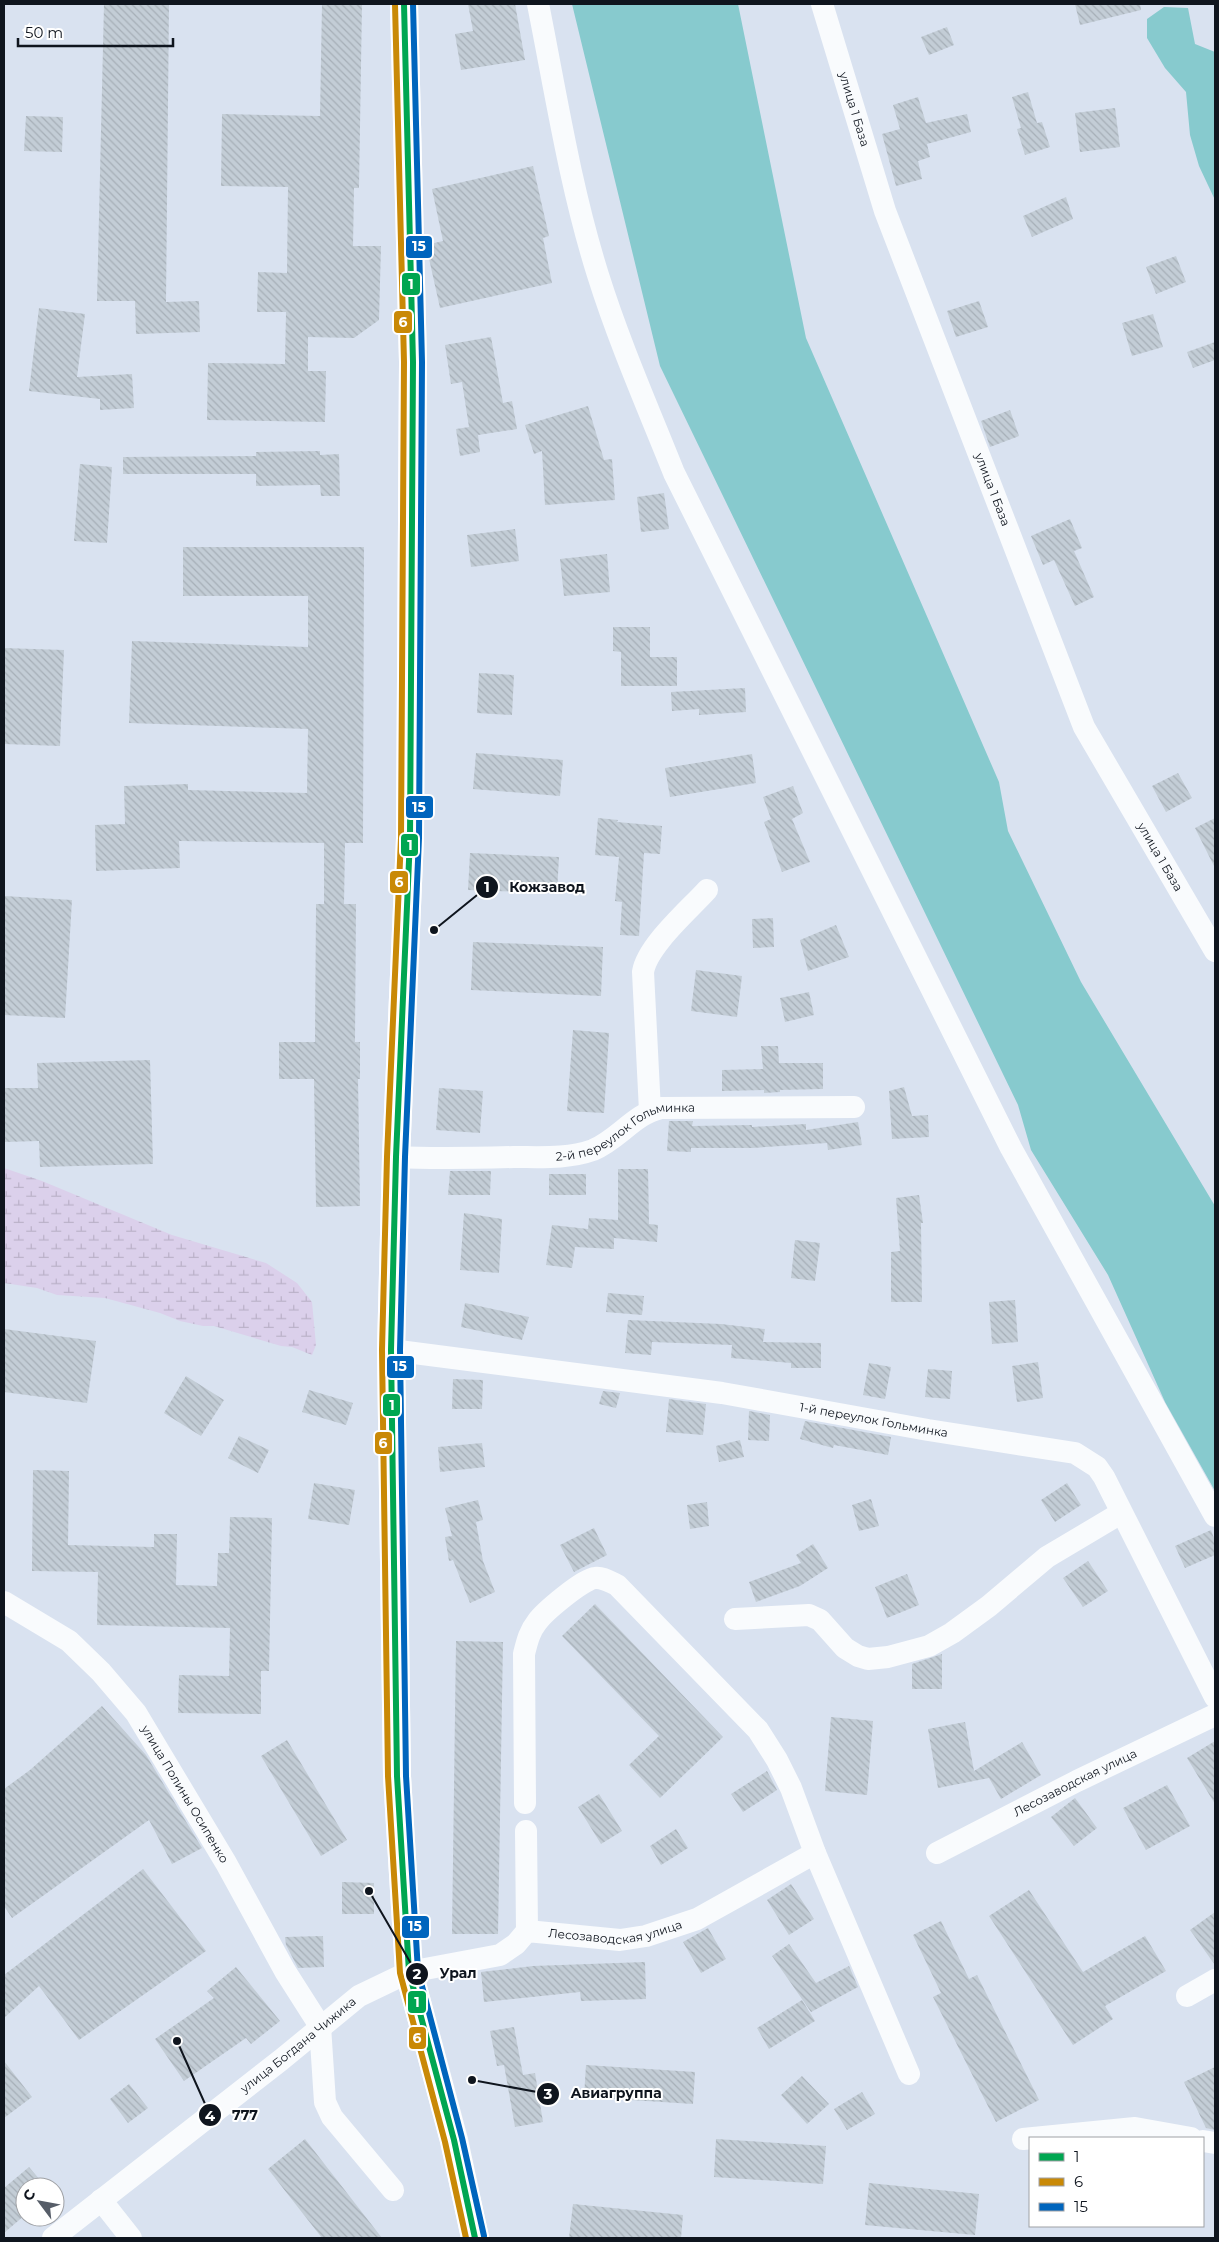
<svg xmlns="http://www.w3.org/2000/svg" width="1219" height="2242" font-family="Montserrat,sans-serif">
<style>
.wetland{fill:url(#wetland-marsh)}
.water{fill:#87cace}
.building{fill:url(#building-back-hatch)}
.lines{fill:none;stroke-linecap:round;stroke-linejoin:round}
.minor{stroke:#f9fbfd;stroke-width:22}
.major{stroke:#f9fbfd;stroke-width:28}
.bus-1-casing{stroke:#fff;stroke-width:10}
.bus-2-casing{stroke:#fff;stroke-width:10}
.bus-3-casing{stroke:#fff;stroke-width:10}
.bus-1{stroke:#00a651;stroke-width:6}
.bus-2{stroke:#c98906;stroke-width:6}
.bus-3{stroke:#0065bd;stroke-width:6}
.labels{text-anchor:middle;stroke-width:4;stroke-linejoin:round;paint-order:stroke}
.street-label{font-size:12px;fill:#0f151e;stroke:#fff}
.leader{fill:none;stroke:#0f151e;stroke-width:2}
.callout-dot{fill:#0f151e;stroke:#fff;stroke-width:2}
.mark-label{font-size:15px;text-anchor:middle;font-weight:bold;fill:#fff}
.callout-label{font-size:14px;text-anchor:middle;font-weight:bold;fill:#0f151e;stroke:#fff;stroke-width:4;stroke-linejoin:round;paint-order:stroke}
.line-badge{stroke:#fff;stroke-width:2}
.badge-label{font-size:14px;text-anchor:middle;font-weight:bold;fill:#fff}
</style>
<defs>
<pattern id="wetland-marsh" width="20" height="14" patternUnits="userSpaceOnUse" patternTransform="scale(1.25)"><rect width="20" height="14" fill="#dbd0eb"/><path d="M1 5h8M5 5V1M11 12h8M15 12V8" fill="none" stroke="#bbb2c9"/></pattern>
<pattern id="building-back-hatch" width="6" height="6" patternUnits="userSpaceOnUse" patternTransform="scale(1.25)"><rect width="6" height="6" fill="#c3cdd6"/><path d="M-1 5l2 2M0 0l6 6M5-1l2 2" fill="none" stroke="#a6afb7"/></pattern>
</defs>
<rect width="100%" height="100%" fill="#d9e2f0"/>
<path class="wetland" d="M 4,1168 L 42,1181 L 172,1235 L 266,1263 L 297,1283 L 312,1302 L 316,1345 L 312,1355 L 292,1347 L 281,1346 L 214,1326 L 203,1326 L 180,1321 L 160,1313 L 105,1298 L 57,1295 L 37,1288 L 4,1283 Z"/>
<path class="water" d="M 572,4 L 738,4 L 806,338 L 999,782 L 1008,831 L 1081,982 L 1215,1206 L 1215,1491 L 1165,1402 L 1108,1275 L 1031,1150 L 1018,1105 L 660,366 Z
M 1164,7 L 1188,8 L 1195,44 L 1215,52 L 1215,200 L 1199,166 L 1190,135 L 1186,92 L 1165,68 L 1147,38 L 1147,19 Z"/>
<path class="building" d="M 104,4 L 169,4 L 166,302 L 199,301 L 200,332 L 136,334 L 135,301 L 97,301 Z
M 322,4 L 362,4 L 359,188 L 354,188 L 353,246 L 381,246 L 379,320 L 354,338 L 308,337 L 308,371 L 326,371 L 325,422 L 207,420 L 208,363 L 285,364 L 286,312 L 257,312 L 258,272 L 287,273 L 288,187 L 221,186 L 222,114 L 320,116 Z
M 468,4 L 515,4 L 525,60 L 461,70 L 455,34 L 473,31 Z
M 1075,4 L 1140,4 L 1141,10 L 1080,25 Z
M 947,27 L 954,45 L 929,55 L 921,37 Z
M 1028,92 L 1037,123 L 1042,122 L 1050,147 L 1025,155 L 1017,129 L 1021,128 L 1012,97 Z
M 918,97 L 926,123 L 967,114 L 971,132 L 927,144 L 930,157 L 918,161 L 922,179 L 896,186 L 882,134 L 900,129 L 893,105 Z
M 1115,108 L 1120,147 L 1080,152 L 1075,113 Z
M 26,116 L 63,117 L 62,152 L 24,151 Z
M 533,166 L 549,236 L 543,238 L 552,283 L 440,308 L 426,245 L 443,241 L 432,189 Z
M 1066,197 L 1073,219 L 1032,237 L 1023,216 Z
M 1176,256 L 1186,282 L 1156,294 L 1146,267 Z
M 979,301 L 988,327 L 956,337 L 947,311 Z
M 39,308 L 85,314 L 77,377 L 132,374 L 134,408 L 100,410 L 100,399 L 29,391 Z
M 1153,314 L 1163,347 L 1132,356 L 1122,323 Z
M 491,337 L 503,403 L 512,401 L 517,429 L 478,435 L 480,452 L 460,456 L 456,429 L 469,427 L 462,382 L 451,384 L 445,345 Z
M 1215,342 L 1215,360 L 1193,368 L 1187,352 Z
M 588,406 L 604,460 L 612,459 L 615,500 L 545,505 L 542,451 L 534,454 L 525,425 Z
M 1010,410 L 1019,436 L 990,447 L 981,421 Z
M 320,451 L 320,455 L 339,454 L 340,496 L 321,496 L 320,485 L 256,486 L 256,474 L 123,474 L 123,457 L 256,456 L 256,452 Z
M 80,464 L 112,467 L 107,543 L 74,541 Z
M 664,493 L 669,529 L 641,532 L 637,497 Z
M 1070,519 L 1082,548 L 1074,551 L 1094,597 L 1075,606 L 1054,560 L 1043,565 L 1031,536 Z
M 515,529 L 519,561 L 471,567 L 467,535 Z
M 183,547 L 364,547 L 363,843 L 345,843 L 344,904 L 356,904 L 355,1042 L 360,1042 L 360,1079 L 358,1079 L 360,1206 L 316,1207 L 314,1079 L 279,1079 L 279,1042 L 315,1042 L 316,904 L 324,904 L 324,843 L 179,841 L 180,868 L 96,871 L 95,825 L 125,824 L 124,786 L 188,784 L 188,790 L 307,793 L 308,729 L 129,723 L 132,641 L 308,647 L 308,596 L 183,596 Z
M 607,554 L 610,592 L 564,596 L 560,559 Z
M 613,627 L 650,627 L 650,657 L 677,657 L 677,686 L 621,686 L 621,652 L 613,651 Z
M 4,648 L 64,650 L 60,746 L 4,744 Z
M 479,673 L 514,675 L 512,715 L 477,713 Z
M 745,688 L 746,712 L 699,715 L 699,709 L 672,711 L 671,692 Z
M 476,753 L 563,760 L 560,796 L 473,789 Z
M 752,754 L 756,783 L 670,797 L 665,768 Z
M 1178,773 L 1192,798 L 1166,812 L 1152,786 Z
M 793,786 L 803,813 L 792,819 L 810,862 L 782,872 L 764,822 L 771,819 L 763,797 Z
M 598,818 L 618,820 L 617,822 L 662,826 L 660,854 L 644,853 L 639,936 L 620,935 L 622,902 L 615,901 L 619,857 L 595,855 Z
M 1215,818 L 1215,868 L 1195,828 Z
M 470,853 L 559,857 L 557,893 L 468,890 Z
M 4,896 L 72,900 L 65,1018 L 4,1015 Z
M 773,918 L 774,947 L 753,948 L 752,919 Z
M 836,925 L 849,957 L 808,971 L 800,940 Z
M 473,942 L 603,947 L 601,996 L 471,990 Z
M 696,970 L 742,976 L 737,1017 L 691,1011 Z
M 809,992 L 814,1015 L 785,1022 L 780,998 Z
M 573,1030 L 609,1033 L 604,1113 L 567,1111 Z
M 761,1046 L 778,1046 L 779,1063 L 823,1063 L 823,1089 L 780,1090 L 780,1092 L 764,1093 L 764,1090 L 722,1091 L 722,1070 L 763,1069 Z
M 150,1060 L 153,1164 L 40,1167 L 39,1141 L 4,1142 L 4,1088 L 38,1088 L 37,1063 Z
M 904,1087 L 912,1116 L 928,1115 L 929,1137 L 892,1139 L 889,1091 Z
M 439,1088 L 483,1091 L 480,1133 L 436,1130 Z
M 669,1121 L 693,1121 L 692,1126 L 752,1125 L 752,1127 L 806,1124 L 806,1130 L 858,1122 L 862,1145 L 828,1150 L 827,1143 L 752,1148 L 691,1148 L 691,1152 L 667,1151 Z
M 618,1169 L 648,1169 L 649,1224 L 658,1225 L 657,1242 L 614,1238 L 614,1249 L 575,1247 L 572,1268 L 546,1265 L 552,1225 L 588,1229 L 589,1218 L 618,1220 Z
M 450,1171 L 491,1171 L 490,1195 L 448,1195 Z
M 549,1174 L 586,1174 L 586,1195 L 549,1195 Z
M 919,1195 L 923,1223 L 921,1223 L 922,1302 L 891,1302 L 891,1252 L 900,1251 L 896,1198 Z
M 464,1213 L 502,1219 L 499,1273 L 460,1270 Z
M 795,1240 L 820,1243 L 815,1281 L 791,1278 Z
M 608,1293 L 644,1296 L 642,1315 L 606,1312 Z
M 1015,1300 L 1018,1342 L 992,1344 L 989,1302 Z
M 465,1303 L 529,1317 L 522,1340 L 461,1327 Z
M 628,1320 L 721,1324 L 765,1329 L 763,1342 L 821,1343 L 821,1368 L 791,1368 L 791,1363 L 731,1358 L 732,1345 L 652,1342 L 651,1355 L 625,1353 Z
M 4,1329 L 96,1341 L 87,1403 L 4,1392 Z
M 1038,1362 L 1043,1398 L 1017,1402 L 1012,1366 Z
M 869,1363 L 891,1367 L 885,1399 L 863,1395 Z
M 928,1369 L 952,1371 L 950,1399 L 925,1397 Z
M 186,1376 L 224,1400 L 201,1436 L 164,1413 Z
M 453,1379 L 483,1380 L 482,1409 L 452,1409 Z
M 309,1390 L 353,1403 L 346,1425 L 302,1412 Z
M 603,1391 L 620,1393 L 616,1408 L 599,1404 Z
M 669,1399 L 706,1404 L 703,1435 L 666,1432 Z
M 749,1411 L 770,1415 L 769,1441 L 748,1440 Z
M 805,1421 L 891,1437 L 888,1455 L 834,1445 L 833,1448 L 800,1439 Z
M 239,1436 L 269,1450 L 258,1473 L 228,1458 Z
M 740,1440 L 744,1457 L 719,1462 L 716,1446 Z
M 482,1443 L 485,1467 L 440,1472 L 438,1447 Z
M 33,1470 L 69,1471 L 68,1545 L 154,1547 L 154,1534 L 177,1534 L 176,1585 L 217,1586 L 218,1553 L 229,1553 L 230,1517 L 272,1518 L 269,1671 L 261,1671 L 261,1714 L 178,1713 L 179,1675 L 229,1676 L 230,1628 L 97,1625 L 98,1572 L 32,1571 Z
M 314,1483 L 355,1490 L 349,1525 L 308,1519 Z
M 1067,1483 L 1081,1505 L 1055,1522 L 1041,1500 Z
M 871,1499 L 879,1526 L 859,1531 L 852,1505 Z
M 478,1500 L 483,1520 L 476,1522 L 483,1561 L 495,1592 L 470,1603 L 453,1560 L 449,1561 L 445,1537 L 452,1536 L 445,1508 Z
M 707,1502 L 709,1526 L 690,1529 L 687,1505 Z
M 594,1528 L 607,1555 L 574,1572 L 560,1545 Z
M 1211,1530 L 1215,1541 L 1215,1555 L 1185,1568 L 1175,1546 Z
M 813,1544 L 828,1568 L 800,1586 L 756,1602 L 749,1582 L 801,1563 L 796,1555 Z
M 1088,1561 L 1108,1591 L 1083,1607 L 1063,1578 Z
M 907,1574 L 919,1605 L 887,1618 L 875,1587 Z
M 595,1604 L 723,1737 L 660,1798 L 629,1765 L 659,1736 L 562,1636 Z
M 456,1641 L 503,1642 L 498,1934 L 452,1934 Z
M 942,1654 L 942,1689 L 912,1689 L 912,1664 Z
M 102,1706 L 146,1755 L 202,1848 L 172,1864 L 149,1820 L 12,1918 L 4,1906 L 4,1789 L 30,1770 Z
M 831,1717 L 873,1721 L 867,1795 L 825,1791 Z
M 965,1722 L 974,1771 L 1022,1742 L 1041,1775 L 1001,1799 L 989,1778 L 938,1788 L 928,1729 Z
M 287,1740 L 347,1840 L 321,1856 L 261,1756 Z
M 1215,1741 L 1215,1804 L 1187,1758 Z
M 767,1771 L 777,1790 L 743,1812 L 731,1794 Z
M 1167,1785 L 1190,1826 L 1146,1850 L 1123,1808 Z
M 599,1794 L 622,1831 L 601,1844 L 578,1807 Z
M 1075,1798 L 1097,1828 L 1074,1846 L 1051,1817 Z
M 676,1829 L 688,1848 L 661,1865 L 650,1846 Z
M 143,1869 L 206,1951 L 79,2040 L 39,1986 L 4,2018 L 4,1975 Z
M 342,1882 L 374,1883 L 374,1914 L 342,1914 Z
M 791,1884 L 814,1919 L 789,1935 L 767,1900 Z
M 1029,1890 L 1083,1972 L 1145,1936 L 1166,1971 L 1105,2006 L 1113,2019 L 1073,2045 L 989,1916 Z
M 1215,1912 L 1215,1965 L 1190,1930 Z
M 941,1921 L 969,1979 L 977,1975 L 1039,2100 L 996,2122 L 933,1997 L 941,1993 L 913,1935 Z
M 708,1928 L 726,1959 L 701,1973 L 683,1942 Z
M 323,1936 L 324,1967 L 298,1968 L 286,1945 L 285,1937 Z
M 789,1944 L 816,1983 L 849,1966 L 858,1987 L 811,2012 L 772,1956 Z
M 645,1962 L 646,1999 L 581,2001 L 580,1992 L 484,2002 L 481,1972 L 533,1966 Z
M 236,1967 L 280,2021 L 251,2044 L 246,2038 L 184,2081 L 155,2039 L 214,1998 L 207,1991 Z
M 802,2000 L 815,2021 L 769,2049 L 757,2028 Z
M 514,2027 L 523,2075 L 535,2073 L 543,2122 L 515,2127 L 504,2065 L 497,2066 L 490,2031 Z
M 4,2061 L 32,2097 L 4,2118 Z
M 586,2065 L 695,2072 L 693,2104 L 584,2097 Z
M 1215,2067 L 1215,2130 L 1206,2128 L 1184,2082 Z
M 802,2076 L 829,2104 L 807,2124 L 781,2095 Z
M 129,2084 L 148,2108 L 128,2123 L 110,2099 Z
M 862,2092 L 875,2114 L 847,2130 L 834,2109 Z
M 305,2139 L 382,2238 L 322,2238 L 268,2169 Z
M 716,2139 L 826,2146 L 823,2184 L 714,2177 Z
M 29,2167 L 46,2187 L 25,2187 L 25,2215 L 4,2233 L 4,2188 Z
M 869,2183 L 979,2194 L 975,2235 L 865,2225 Z
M 573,2204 L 683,2215 L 681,2238 L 569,2238 Z"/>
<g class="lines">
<g class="minor">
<path d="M 538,4 C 556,94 570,186 598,275 C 619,342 648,408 674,473 L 1011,1148 L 1215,1516"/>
<path id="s1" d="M 822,4 L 885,211 L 1084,727 L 1215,951"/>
<path d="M 650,1111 L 643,972 C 647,946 689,910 707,890"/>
<path id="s2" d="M 396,1157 C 436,1159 475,1158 514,1157 C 541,1157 568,1159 593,1150 C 618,1140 634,1114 661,1108 L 854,1107"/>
<path id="s3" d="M 391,1350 L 722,1393 L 928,1430 L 1075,1453 L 1097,1467 L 1104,1477 L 1215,1697"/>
<path id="s4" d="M 4,1602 L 69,1641 L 101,1672 L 136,1713 L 226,1863 L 285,1971 L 320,2026 L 325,2102 L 332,2117 L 393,2190"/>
<path d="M 735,1619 L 809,1615 L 820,1620 L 845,1648 L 858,1656 L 868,1659 L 888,1657 L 929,1646 L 952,1633 L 989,1606 L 1047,1557 L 1121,1513"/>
<path d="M 525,1803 L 524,1654 C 527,1642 529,1632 537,1622 C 544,1612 583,1579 595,1578 C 603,1577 610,1582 617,1585 L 758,1730 L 777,1760 L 791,1788 L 815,1853 L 909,2074"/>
<path d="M 526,1831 L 527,1931"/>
<path id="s5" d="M 937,1853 L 1077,1781 L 1215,1715"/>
<path d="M 1187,1996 L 1215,1980"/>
<path d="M 1023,2139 L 1135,2128 L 1191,2138"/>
<path d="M 1203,2141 L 1215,2143"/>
<path d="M 101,2200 L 131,2238"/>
<path id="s6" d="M 53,2238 L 281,2060 L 359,1996 L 409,1972 L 500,1955 L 516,1944 L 527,1931 L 620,1940 L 646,1936 L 697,1919 L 815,1853"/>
</g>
<path class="major" d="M 404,4 L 413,362 L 410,838 L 396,1157 L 391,1350 L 397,1776 L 409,1972 L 454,2140 L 475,2238"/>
<g class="bus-1-casing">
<path id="bus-1" d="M 404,4 L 413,362 L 410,838 L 396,1157 L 391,1350 L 397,1776 L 409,1972 L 454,2140 L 475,2238"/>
</g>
<g class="bus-2-casing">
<path id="bus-2" d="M 395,4 L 404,362 L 401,838 L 387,1157 L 382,1350 L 388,1776 L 400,1973 L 445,2142 L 466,2238"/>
</g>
<g class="bus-3-casing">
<path id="bus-3" d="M 413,4 L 422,362 L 419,838 L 405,1157 L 400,1350 L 406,1776 L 418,1971 L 462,2138 L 484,2236"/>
</g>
<use href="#bus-1" class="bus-1"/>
<use href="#bus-2" class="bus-2"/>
<use href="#bus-3" class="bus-3"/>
</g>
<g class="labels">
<g class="street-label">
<text dy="4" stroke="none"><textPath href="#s1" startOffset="110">улица 1 База</textPath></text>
<text dy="4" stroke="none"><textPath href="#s1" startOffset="515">улица 1 База</textPath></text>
<text dy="4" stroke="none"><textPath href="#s1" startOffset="920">улица 1 База</textPath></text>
<text dy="4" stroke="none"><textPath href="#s2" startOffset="236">2-й переулок Гольминка</textPath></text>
<text dy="4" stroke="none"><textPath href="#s3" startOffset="488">1-й переулок Гольминка</textPath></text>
<text dy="4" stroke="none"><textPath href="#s5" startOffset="155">Лесозаводская улица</textPath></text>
<text dy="4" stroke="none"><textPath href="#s4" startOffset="269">улица Полины Осипенко</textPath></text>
<text dy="4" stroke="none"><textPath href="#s6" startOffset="664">Лесозаводская улица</textPath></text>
<text dy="4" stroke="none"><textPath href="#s6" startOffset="312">улица Богдана Чижика</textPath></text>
</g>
</g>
<path class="leader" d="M434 930L487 887M369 1891L417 1974M472 2080L548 2094M177 2041L210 2115"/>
<g class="callout-dot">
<circle cx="434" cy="930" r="5"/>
<circle cx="369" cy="1891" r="5"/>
<circle cx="472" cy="2080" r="5"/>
<circle cx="177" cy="2041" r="5"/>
<circle cx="487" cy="887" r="12"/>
<circle cx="417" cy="1974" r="12"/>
<circle cx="548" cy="2094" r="12"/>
<circle cx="210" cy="2115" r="12"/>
</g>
<g class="mark-label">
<text x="487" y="892">1</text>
<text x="417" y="1979">2</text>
<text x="548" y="2099">3</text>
<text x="210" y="2121">4</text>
</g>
<g class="callout-label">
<text x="547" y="892">Кожзавод</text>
<text x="458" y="1978">Урал</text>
<text x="616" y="2098">Авиагруппа</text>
<text x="245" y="2120">777</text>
</g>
<g class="line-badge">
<rect x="405" y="235" width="28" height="24" rx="5" fill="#0065bd"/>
<rect x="401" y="272" width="20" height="24" rx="5" fill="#00a651"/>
<rect x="393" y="310" width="20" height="24" rx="5" fill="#c98906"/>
<rect x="405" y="795" width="29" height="24" rx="5" fill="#0065bd"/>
<rect x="400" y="833" width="19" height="24" rx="5" fill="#00a651"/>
<rect x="389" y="870" width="20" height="24" rx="5" fill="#c98906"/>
<rect x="386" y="1355" width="29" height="24" rx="5" fill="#0065bd"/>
<rect x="382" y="1393" width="19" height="24" rx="5" fill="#00a651"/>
<rect x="374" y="1431" width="19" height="24" rx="5" fill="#c98906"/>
<rect x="401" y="1915" width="29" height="24" rx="5" fill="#0065bd"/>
<rect x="407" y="1990" width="20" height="24" rx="5" fill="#00a651"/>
<rect x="408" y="2026" width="19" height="24" rx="5" fill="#c98906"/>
</g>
<g class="badge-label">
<text x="419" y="251">15</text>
<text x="411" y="289">1</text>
<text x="403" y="327">6</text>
<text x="419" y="812">15</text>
<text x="410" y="850">1</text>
<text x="399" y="887">6</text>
<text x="400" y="1371">15</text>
<text x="392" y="1410">1</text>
<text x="383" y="1448">6</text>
<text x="415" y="1931">15</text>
<text x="417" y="2007">1</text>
<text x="417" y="2043">6</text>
</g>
<rect width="1219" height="2242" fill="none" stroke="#0f151e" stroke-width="10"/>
<rect x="1029" y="2137" width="175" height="90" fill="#ffffff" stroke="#9fa1a5"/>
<rect x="1039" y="2153" width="25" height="8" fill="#00a651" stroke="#9fa1a5"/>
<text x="1074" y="2162" font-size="15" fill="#0f151e">1</text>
<rect x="1039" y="2178" width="25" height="8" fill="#c98906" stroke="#9fa1a5"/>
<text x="1074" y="2187" font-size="15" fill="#0f151e">6</text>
<rect x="1039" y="2203" width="25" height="8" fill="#0065bd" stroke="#9fa1a5"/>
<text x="1074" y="2212" font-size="15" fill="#0f151e">15</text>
<g transform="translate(40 2202) rotate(302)"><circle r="24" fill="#ffffff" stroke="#9fa1a5"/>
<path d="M0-4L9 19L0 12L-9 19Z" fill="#565d68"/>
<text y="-8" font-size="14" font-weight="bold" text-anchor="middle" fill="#0f151e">С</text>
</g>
<path d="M18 38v8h155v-8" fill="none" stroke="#0f151e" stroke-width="2.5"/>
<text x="25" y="38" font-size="15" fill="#0f151e" stroke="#ffffff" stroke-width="4" paint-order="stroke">50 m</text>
</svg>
